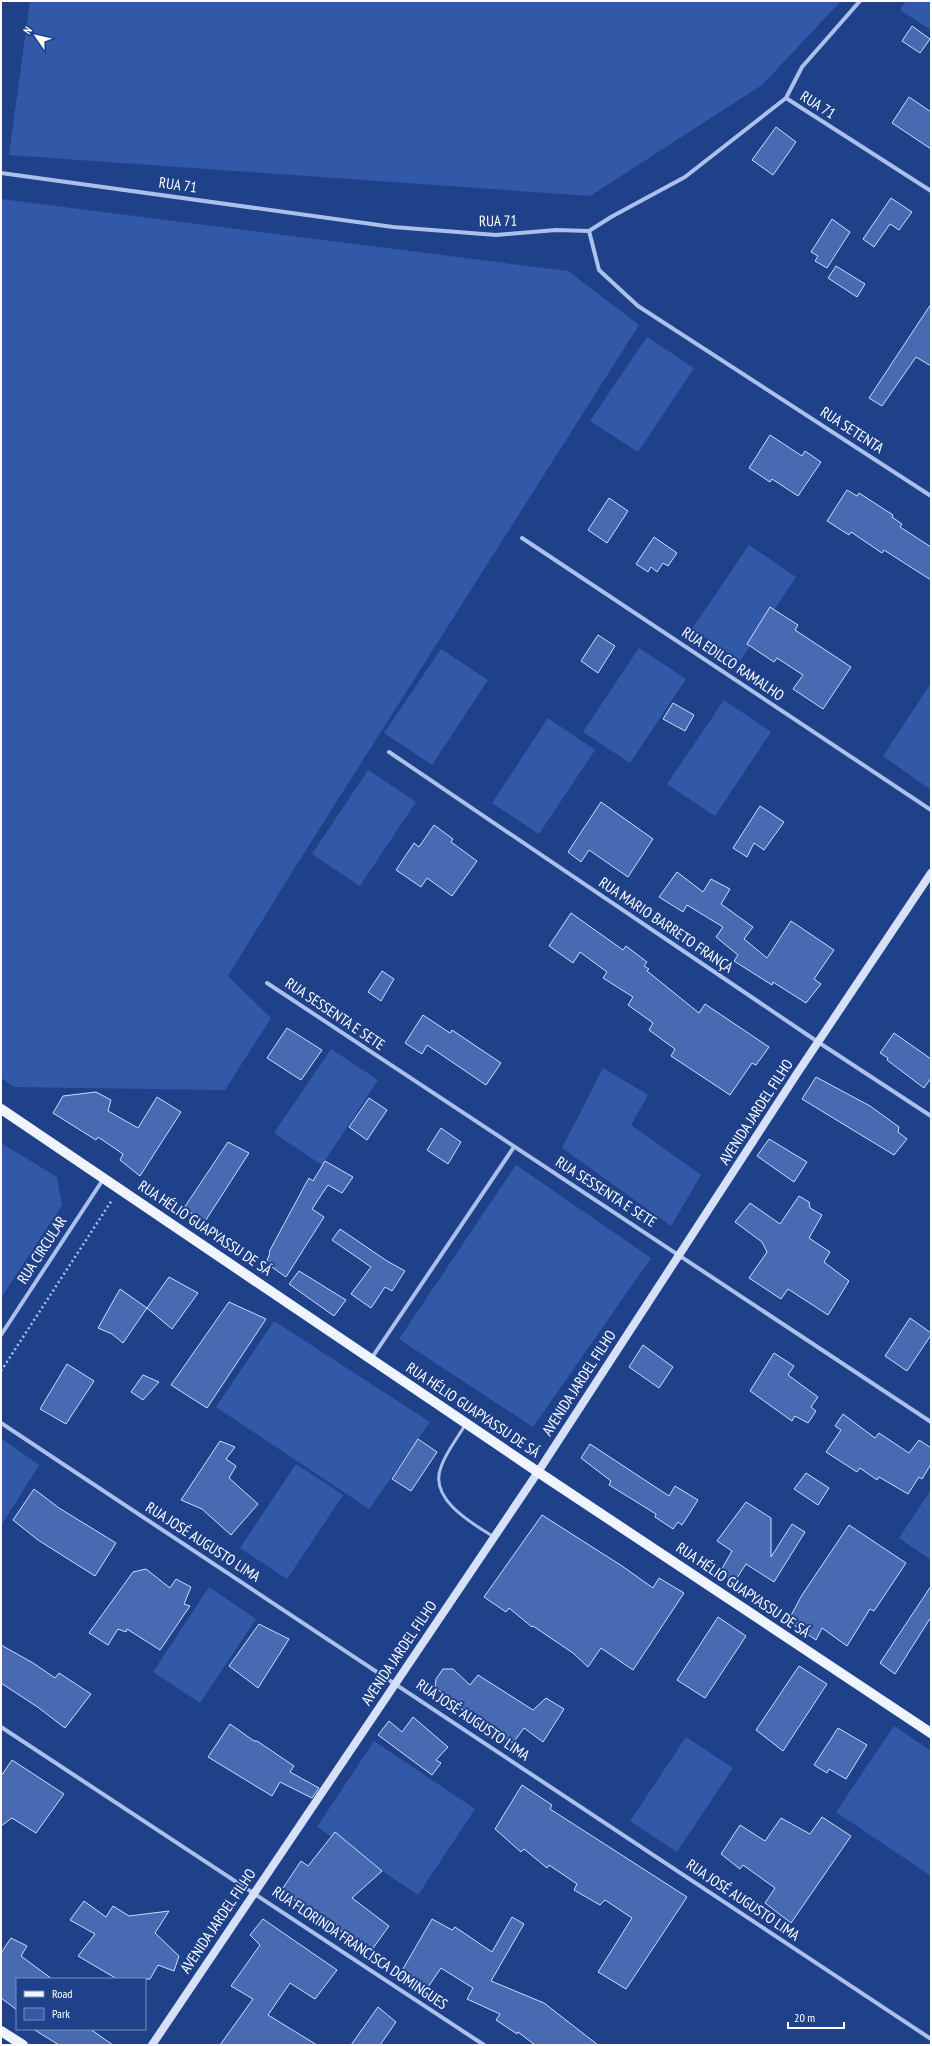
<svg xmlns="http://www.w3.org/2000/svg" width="932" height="2046" font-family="'PT Sans Narrow',sans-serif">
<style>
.green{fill:#3259a8}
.building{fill:#476ab2;stroke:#d0ddf8}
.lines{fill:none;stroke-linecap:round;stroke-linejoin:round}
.path{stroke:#abc0eb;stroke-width:2.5;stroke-dasharray:2 3;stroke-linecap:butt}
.service{stroke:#abc0eb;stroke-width:3}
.minor{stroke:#abc0eb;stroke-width:4}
.secondary{stroke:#d6e1f9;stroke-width:8}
.primary{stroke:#f0f4fe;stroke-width:10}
.labels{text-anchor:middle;stroke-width:4;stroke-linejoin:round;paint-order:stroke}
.street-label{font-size:15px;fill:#fff;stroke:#1f418a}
</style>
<rect width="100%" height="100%" fill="#1f418a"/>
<path class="green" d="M 30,1 L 841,1 L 762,85 L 590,196 L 9,155 Z
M 906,1 L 931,1 L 931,30 L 900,10 Z
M 1,199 L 568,271 L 639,325 L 297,864 L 228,976 L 271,1018 L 225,1090 L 14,1087 L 1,1078 Z
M 647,337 L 694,368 L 638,452 L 590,421 Z
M 749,545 L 796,577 L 740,661 L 692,629 Z
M 639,648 L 686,679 L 630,763 L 583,732 Z
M 441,649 L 488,680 L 432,765 L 384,733 Z
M 931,683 L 931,790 L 883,756 Z
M 724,700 L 771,732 L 715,816 L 667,784 Z
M 548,718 L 595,750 L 539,834 L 492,803 Z
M 368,770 L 416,802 L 360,886 L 312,854 Z
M 331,1049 L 378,1080 L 322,1165 L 274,1133 Z
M 603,1068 L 648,1095 L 631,1125 L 701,1175 L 671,1226 L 562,1148 Z
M 1,1143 L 57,1177 L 62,1205 L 1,1298 Z
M 516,1165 L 651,1258 L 533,1427 L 399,1339 Z
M 274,1321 L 430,1422 L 369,1509 L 216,1407 Z
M 1,1438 L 39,1465 L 1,1526 Z
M 296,1464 L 343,1495 L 287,1579 L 240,1548 Z
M 931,1490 L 931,1560 L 899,1538 Z
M 209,1587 L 256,1619 L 200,1703 L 153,1672 Z
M 894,1726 L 931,1751 L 931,1876 L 836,1812 Z
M 686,1737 L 733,1768 L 677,1852 L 630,1821 Z
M 374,1741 L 475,1809 L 418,1895 L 317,1827 Z"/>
<path class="building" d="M 912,26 L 930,39 L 920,53 L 902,41 Z
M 909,97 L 931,112 L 931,149 L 892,123 Z
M 776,127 L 796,142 L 773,175 L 752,160 Z
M 891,198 L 912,212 L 899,230 L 890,224 L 874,247 L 863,239 Z
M 832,219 L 850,232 L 827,268 L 815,261 L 818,256 L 811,252 Z
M 836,266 L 865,284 L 857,297 L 828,278 Z
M 931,304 L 931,366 L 916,357 L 882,406 L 869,398 Z
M 770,435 L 802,456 L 805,451 L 821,462 L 798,496 L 772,479 L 770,482 L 749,468 Z
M 847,490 L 857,496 L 859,493 L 893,515 L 892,517 L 902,524 L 900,527 L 931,547 L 931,580 L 884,550 L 882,553 L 851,532 L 849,535 L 827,521 Z
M 609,498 L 628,511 L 607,543 L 588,530 Z
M 654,537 L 677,553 L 668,566 L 663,563 L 657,572 L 651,567 L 648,572 L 636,564 Z
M 770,607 L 798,625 L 795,630 L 851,667 L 823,709 L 793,689 L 803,675 L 777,658 L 774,662 L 747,644 Z
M 598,635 L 615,646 L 598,673 L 581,661 Z
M 673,703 L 694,715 L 685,731 L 663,719 Z
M 601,802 L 653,839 L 628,877 L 589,850 L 581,862 L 568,852 Z
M 760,806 L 784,822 L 764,850 L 754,843 L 747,857 L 733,848 Z
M 434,825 L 453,839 L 451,842 L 477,861 L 452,896 L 427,878 L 421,887 L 396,870 L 414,843 L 419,847 Z
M 677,872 L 703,892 L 711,879 L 730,889 L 721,904 L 753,927 L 744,939 L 767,958 L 791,921 L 834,950 L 814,979 L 821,984 L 806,1003 L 773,982 L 772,985 L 734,961 L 738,955 L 716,937 L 723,927 L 687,905 L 683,912 L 659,897 Z
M 571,913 L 623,950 L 626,946 L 647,962 L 644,966 L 649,969 L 647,971 L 699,1013 L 705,1004 L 769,1047 L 756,1065 L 752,1063 L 730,1095 L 671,1056 L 675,1049 L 649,1030 L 653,1023 L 628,1005 L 633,997 L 603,978 L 607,972 L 580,952 L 573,963 L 549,946 Z
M 382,971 L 394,979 L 381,1001 L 368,992 Z
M 423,1015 L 450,1033 L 452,1030 L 501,1063 L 486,1085 L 427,1045 L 422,1054 L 405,1043 Z
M 287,1028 L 322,1050 L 301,1080 L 267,1058 Z
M 894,1033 L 931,1059 L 931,1078 L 924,1088 L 887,1060 L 888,1058 L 880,1053 Z
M 816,1077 L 870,1106 L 899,1127 L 898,1132 L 907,1139 L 894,1155 L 802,1099 Z
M 96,1092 L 111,1100 L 108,1111 L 138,1128 L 157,1097 L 181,1112 L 140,1176 L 120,1160 L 123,1154 L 98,1137 L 96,1140 L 53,1113 L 63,1096 Z
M 369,1098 L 387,1110 L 367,1140 L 349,1127 Z
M 441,1128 L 461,1142 L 448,1164 L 427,1150 Z
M 769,1139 L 807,1162 L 794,1182 L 757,1156 Z
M 228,1142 L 249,1153 L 204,1223 L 184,1208 Z
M 325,1161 L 353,1177 L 342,1193 L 328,1185 L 312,1209 L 324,1217 L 286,1277 L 266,1263 L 270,1253 L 269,1252 L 305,1185 L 309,1178 L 313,1181 Z
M 799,1196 L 809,1202 L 810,1208 L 822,1215 L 809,1238 L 830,1252 L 824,1262 L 849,1281 L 828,1315 L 788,1289 L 781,1299 L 749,1278 L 767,1252 L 762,1242 L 735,1222 L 750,1203 L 780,1224 Z
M 340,1229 L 387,1261 L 405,1271 L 392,1291 L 385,1287 L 371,1308 L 351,1294 L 371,1267 L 332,1240 Z
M 299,1271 L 346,1300 L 334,1316 L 289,1284 Z
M 169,1277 L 198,1293 L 172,1329 L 147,1308 Z
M 120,1289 L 147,1308 L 123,1343 L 112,1334 L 98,1328 Z
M 229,1302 L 266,1319 L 207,1408 L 171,1385 Z
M 910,1318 L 931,1333 L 931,1335 L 907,1371 L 885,1356 Z
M 643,1345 L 673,1367 L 659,1388 L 629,1367 Z
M 774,1353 L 794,1366 L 788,1375 L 818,1397 L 811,1407 L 816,1411 L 808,1423 L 795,1416 L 792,1421 L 750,1391 Z
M 67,1364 L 94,1381 L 66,1424 L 40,1409 Z
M 143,1375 L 159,1382 L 143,1400 L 131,1392 Z
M 843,1414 L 875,1438 L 879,1433 L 909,1453 L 919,1440 L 931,1448 L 931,1464 L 922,1479 L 919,1477 L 908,1494 L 879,1477 L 877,1480 L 860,1468 L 857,1472 L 826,1452 L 841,1430 L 835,1426 Z
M 418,1439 L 437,1452 L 411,1491 L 392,1479 Z
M 220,1441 L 235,1447 L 226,1459 L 236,1466 L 229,1478 L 258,1504 L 231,1535 L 202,1509 L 181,1500 Z
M 590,1444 L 669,1496 L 675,1486 L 698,1500 L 682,1525 L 678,1522 L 673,1529 L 655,1517 L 656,1514 L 609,1485 L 611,1481 L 581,1458 Z
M 806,1473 L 829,1488 L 818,1505 L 794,1489 Z
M 34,1489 L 59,1508 L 116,1543 L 95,1576 L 38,1540 L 13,1520 Z
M 746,1502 L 771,1518 L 771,1557 L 792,1524 L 805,1532 L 774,1582 L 746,1564 L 735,1581 L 720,1572 L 732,1551 L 717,1541 Z
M 542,1515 L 622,1566 L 653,1588 L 659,1578 L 684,1593 L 633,1670 L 601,1648 L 588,1667 L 573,1653 L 533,1626 L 532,1627 L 509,1608 L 506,1612 L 484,1597 Z
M 849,1525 L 906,1563 L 874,1611 L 870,1609 L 847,1646 L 822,1628 L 816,1640 L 788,1621 L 802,1595 Z
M 146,1569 L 170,1588 L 176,1579 L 191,1587 L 184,1604 L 190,1606 L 160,1650 L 127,1629 L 126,1632 L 118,1629 L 108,1645 L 89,1633 L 133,1572 Z
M 931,1586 L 931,1617 L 895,1674 L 880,1663 Z
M 718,1617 L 746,1636 L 705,1698 L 677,1680 Z
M 259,1624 L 289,1639 L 258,1688 L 229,1666 Z
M 1,1645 L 33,1663 L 55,1678 L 59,1673 L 91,1694 L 65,1728 L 39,1708 L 1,1683 Z
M 799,1666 L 827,1684 L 783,1751 L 756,1730 Z
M 443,1669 L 453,1669 L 470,1685 L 478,1675 L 533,1710 L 546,1698 L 564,1709 L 543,1742 L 524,1728 L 513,1743 L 455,1705 L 435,1687 L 436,1679 Z
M 413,1717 L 448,1747 L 436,1760 L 441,1763 L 432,1775 L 378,1735 L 389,1721 L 402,1732 Z
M 230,1724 L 254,1741 L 257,1741 L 294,1766 L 290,1772 L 319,1788 L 312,1798 L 280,1782 L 272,1796 L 208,1757 Z
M 838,1728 L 867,1745 L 846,1779 L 829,1769 L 827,1773 L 814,1765 Z
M 12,1760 L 64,1794 L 36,1833 L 12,1818 L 1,1826 L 1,1776 Z
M 522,1785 L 552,1805 L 550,1809 L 687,1897 L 626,1989 L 598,1972 L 632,1918 L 605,1900 L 600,1905 L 574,1890 L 577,1884 L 549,1865 L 547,1868 L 524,1849 L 521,1852 L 495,1829 Z
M 822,1817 L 851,1836 L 791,1923 L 765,1903 L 775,1888 L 743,1865 L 740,1869 L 721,1854 L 740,1825 L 765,1841 L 781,1818 L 810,1834 Z
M 335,1832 L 382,1871 L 352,1898 L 389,1926 L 371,1951 L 281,1891 L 301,1861 L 308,1866 Z
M 84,1901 L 106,1917 L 113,1906 L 129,1916 L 169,1911 L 155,1933 L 179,1956 L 174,1971 L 158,1965 L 150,1979 L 117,1979 L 78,1956 L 95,1934 L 70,1920 Z
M 512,1917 L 524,1924 L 491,1981 L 544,2003 L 598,2045 L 535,2045 L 518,2032 L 517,2034 L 496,2020 L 500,2014 L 467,1999 L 473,1988 L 441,1968 L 426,1990 L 420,1990 L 400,1974 L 432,1919 L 452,1930 L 455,1927 L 492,1952 Z
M 263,1919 L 337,1970 L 315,1999 L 290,1983 L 268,2015 L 317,2045 L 220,2045 L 253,1999 L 231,1986 L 260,1945 L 250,1935 Z
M 11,1938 L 27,1946 L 21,1956 L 52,1979 L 17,1979 L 17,2010 L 1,1998 L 1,1953 Z
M 378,2007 L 396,2022 L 380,2045 L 351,2045 Z
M 33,2029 L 90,2029 L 113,2045 L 59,2045 Z"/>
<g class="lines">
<path class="path" d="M 1,1371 L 112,1200"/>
<path class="service" d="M 465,1425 C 457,1439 446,1452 441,1467 C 428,1499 473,1524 494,1537"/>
<path class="minor" d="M 786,98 L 931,191
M 1,173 L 393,227 L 496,235 L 556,230 L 589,231 L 611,217 L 685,177 L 786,98 L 802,67 L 860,1
M 589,231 L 599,270 L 638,306 L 931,496
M 522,538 L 931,810
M 389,752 L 818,1042 L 931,1116
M 267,983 L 931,1422
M 1,1335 L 104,1178
M 371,1359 L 514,1147
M 1,1423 L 931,2039
M 1,1727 L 484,2045"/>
<path class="secondary" d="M 152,2045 L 538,1472 L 798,1072 L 931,873"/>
<path class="primary" d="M 1,1109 L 538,1472 L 931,1733
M 1,2031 L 23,2045"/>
</g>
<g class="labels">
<g class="street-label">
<text transform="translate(818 105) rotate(32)" y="5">RUA 71</text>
<text transform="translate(178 185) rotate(8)" y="5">RUA 71</text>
<text transform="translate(498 221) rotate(-1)" y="5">RUA 71</text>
<text transform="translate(852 430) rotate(33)" y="5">RUA SETENTA</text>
<text transform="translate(733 664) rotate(34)" y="5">RUA EDILCO RAMALHO</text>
<text transform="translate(666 925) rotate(34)" y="5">RUA MARIO BARRETO FRANÇA</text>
<text transform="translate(335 1014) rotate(34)" y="5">RUA SESSENTA E SETE</text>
<text transform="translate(756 1112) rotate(-57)" y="5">AVENIDA JARDEL FILHO</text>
<text transform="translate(606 1192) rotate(33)" y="5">RUA SESSENTA E SETE</text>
<text transform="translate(205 1228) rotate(34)" y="5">RUA HÉLIO GUAPYASSU DE SÁ</text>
<text transform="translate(42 1250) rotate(-57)" y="5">RUA CIRCULAR</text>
<text transform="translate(579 1383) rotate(-57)" y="5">AVENIDA JARDEL FILHO</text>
<text transform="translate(473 1410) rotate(34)" y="5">RUA HÉLIO GUAPYASSU DE SÁ</text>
<text transform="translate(203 1542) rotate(33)" y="5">RUA JOSÉ AUGUSTO LIMA</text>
<text transform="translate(743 1590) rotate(34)" y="5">RUA HÉLIO GUAPYASSU DE SÁ</text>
<text transform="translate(399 1653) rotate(-56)" y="5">AVENIDA JARDEL FILHO</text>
<text transform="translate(473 1720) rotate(34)" y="5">RUA JOSÉ AUGUSTO LIMA</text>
<text transform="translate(743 1900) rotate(34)" y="5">RUA JOSÉ AUGUSTO LIMA</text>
<text transform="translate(218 1921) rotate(-56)" y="5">AVENIDA JARDEL FILHO</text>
<text transform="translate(360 1948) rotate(34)" y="5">RUA FLORINDA FRANCISCA DOMINGUES</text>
</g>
</g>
<rect width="932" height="2046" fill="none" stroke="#ffffff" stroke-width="4"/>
<rect x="16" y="1978" width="130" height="52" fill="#1f418a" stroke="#798db9"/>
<rect x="24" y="1991" width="20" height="6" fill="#f0f4fe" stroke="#798db9"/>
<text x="52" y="1998" font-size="12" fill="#ffffff">Road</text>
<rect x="24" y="2008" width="20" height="12" fill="#3259a8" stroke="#798db9"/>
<text x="52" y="2018" font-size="12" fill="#ffffff">Park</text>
<g transform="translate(36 36) rotate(304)" stroke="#1f418a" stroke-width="3" paint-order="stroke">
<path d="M0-3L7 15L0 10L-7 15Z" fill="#ffffff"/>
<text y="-6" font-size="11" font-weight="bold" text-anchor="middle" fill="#ffffff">N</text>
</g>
<path d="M788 2022v6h56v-6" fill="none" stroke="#ffffff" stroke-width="2"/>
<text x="794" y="2022" font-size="12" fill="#ffffff" stroke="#1f418a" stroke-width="3" paint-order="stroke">20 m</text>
</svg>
